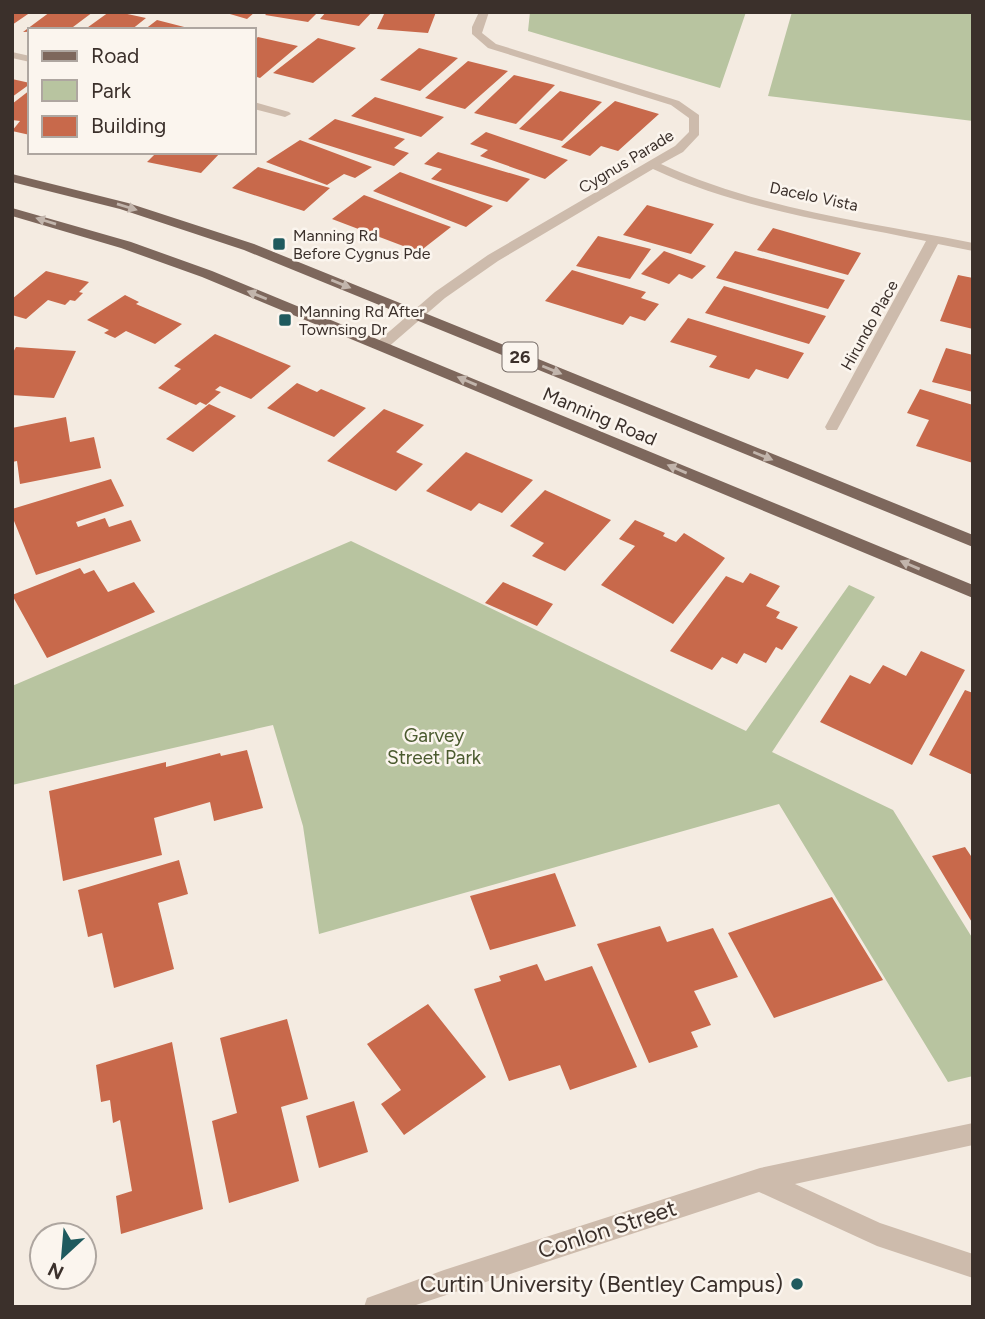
<svg xmlns="http://www.w3.org/2000/svg" width="985" height="1319" font-family="Figtree,sans-serif">
<style>
.green{fill:#b8c4a0}
.building{fill:#c8694b}
.lines{fill:none;stroke-linecap:round;stroke-linejoin:round}
.minor{fill:#cdbbac;fill-rule:evenodd}
.primary{fill:#7d675c;fill-rule:evenodd}
.oneway{fill:#c2b5ac}
.poi-dot{fill:#1f5a5e;stroke:#fbf5ee;stroke-width:2.5}
.labels{text-anchor:middle;stroke-width:5;stroke-linejoin:round;paint-order:stroke}
.far-street-label{font-size:16px;fill:#3b302b;stroke:#fbf5ee}
.far-poi-label{font-size:16px;fill:#3b302b;stroke:#fbf5ee;text-anchor:start}
.shield{fill:#fbf5ee;stroke:#756b66;stroke-width:2}
.shield-label{font-size:18px;font-weight:bold;fill:#3b302b}
.street-label{font-size:19px;fill:#3b302b;stroke:#fbf5ee}
.park-label{font-size:19px;fill:#4a5a2e;stroke:#fbf5ee}
.near-street-label{font-size:23px;fill:#3b302b;stroke:#fbf5ee}
.near-poi-label{font-size:23px;fill:#3b302b;stroke:#fbf5ee;text-anchor:end}
</style>
<rect width="100%" height="100%" fill="#f4ebe1"/>
<path class="green" d="M 530,12 L 746,12 L 720,88 L 528,31 Z
M 792,12 L 973,12 L 973,121 L 768,96 Z
M 351,541 L 746,731 L 849,585 L 875,597 L 772,752 L 893,810 L 973,939 L 973,1076 L 948,1082 L 779,804 L 319,934 L 303,826 L 273,725 L 12,785 L 12,686 Z"/>
<path class="building" d="M 12,12 L 31,12 L 12,25 Z
M 50,12 L 93,12 L 69,30 L 23,32 Z
M 109,12 L 118,12 L 146,18 L 131,30 L 84,30 Z
M 223,12 L 255,12 L 247,19 Z
M 268,12 L 318,12 L 308,22 L 265,15 Z
M 326,12 L 372,12 L 359,26 L 320,19 Z
M 385,12 L 436,12 L 428,33 L 377,29 Z
M 157,20 L 192,29 L 192,30 L 144,30 Z
M 258,37 L 298,46 L 260,78 L 254,76 L 254,40 Z
M 318,38 L 356,48 L 313,83 L 273,73 Z
M 419,48 L 458,58 L 420,91 L 380,80 Z
M 468,61 L 508,71 L 465,109 L 425,98 Z
M 514,75 L 555,85 L 516,124 L 474,113 Z
M 12,79 L 30,83 L 30,84 L 12,97 Z
M 30,90 L 30,135 L 12,131 L 20,121 L 12,120 L 12,104 Z
M 560,91 L 602,102 L 562,141 L 519,129 Z
M 375,97 L 444,117 L 421,137 L 351,116 Z
M 615,101 L 659,114 L 618,151 L 601,146 L 590,156 L 561,147 Z
M 335,119 L 405,139 L 394,148 L 409,153 L 394,166 L 308,139 Z
M 486,132 L 568,160 L 545,179 L 480,156 L 488,150 L 470,144 Z
M 300,140 L 372,167 L 355,178 L 344,174 L 327,185 L 266,162 Z
M 157,152 L 221,152 L 201,173 L 147,162 Z
M 438,152 L 530,179 L 507,202 L 431,179 L 442,169 L 424,164 Z
M 258,167 L 330,188 L 304,211 L 232,188 Z
M 400,172 L 493,206 L 466,227 L 373,191 Z
M 364,195 L 451,227 L 419,252 L 332,219 Z
M 647,205 L 714,224 L 691,254 L 623,235 Z
M 773,228 L 861,253 L 848,275 L 757,250 Z
M 598,236 L 651,249 L 630,279 L 576,266 Z
M 664,251 L 706,266 L 692,279 L 679,274 L 669,284 L 641,274 Z
M 735,251 L 845,280 L 828,309 L 716,278 Z
M 572,270 L 646,292 L 641,298 L 659,304 L 645,321 L 630,316 L 623,325 L 545,301 Z
M 46,271 L 89,282 L 79,292 L 83,293 L 75,301 L 70,300 L 65,305 L 48,300 L 26,319 L 12,315 L 12,299 Z
M 958,275 L 973,278 L 973,329 L 940,321 Z
M 724,286 L 826,316 L 809,344 L 705,313 Z
M 125,295 L 139,302 L 136,304 L 182,324 L 155,344 L 126,331 L 115,338 L 104,333 L 109,330 L 87,320 Z
M 688,318 L 804,353 L 788,379 L 756,369 L 749,379 L 709,367 L 717,356 L 670,342 Z
M 215,334 L 291,366 L 251,399 L 220,386 L 215,390 L 221,392 L 206,405 L 200,402 L 196,405 L 158,388 L 181,369 L 174,366 Z
M 16,347 L 76,351 L 54,398 L 12,395 L 12,354 Z
M 946,348 L 973,355 L 973,392 L 932,382 Z
M 297,383 L 317,392 L 321,389 L 366,408 L 334,437 L 267,408 Z
M 920,389 L 973,405 L 973,463 L 916,446 L 929,420 L 907,413 Z
M 209,404 L 236,416 L 193,452 L 166,439 Z
M 384,409 L 424,425 L 396,452 L 423,464 L 396,491 L 327,461 Z
M 66,417 L 70,442 L 94,437 L 101,468 L 20,484 L 17,461 L 12,462 L 12,428 Z
M 466,452 L 533,480 L 502,513 L 479,503 L 471,511 L 426,491 Z
M 111,479 L 124,506 L 76,522 L 78,527 L 105,518 L 109,527 L 131,520 L 141,541 L 36,575 L 12,516 L 12,509 Z
M 545,490 L 611,520 L 565,571 L 532,556 L 544,543 L 510,526 Z
M 635,520 L 665,533 L 663,536 L 676,542 L 684,533 L 725,558 L 673,624 L 601,585 L 635,546 L 619,539 Z
M 80,568 L 84,574 L 94,570 L 108,592 L 134,582 L 155,612 L 47,658 L 12,595 Z
M 750,573 L 780,586 L 766,606 L 780,612 L 776,618 L 798,627 L 782,650 L 776,647 L 766,663 L 744,653 L 737,664 L 722,657 L 712,670 L 670,651 L 726,576 L 743,583 Z
M 503,582 L 553,604 L 537,626 L 485,603 Z
M 921,651 L 965,670 L 912,765 L 820,722 L 850,675 L 870,684 L 883,665 L 906,676 Z
M 965,690 L 973,693 L 973,775 L 929,755 Z
M 247,750 L 263,808 L 214,821 L 210,802 L 154,818 L 162,855 L 63,881 L 49,791 L 166,762 L 166,767 L 220,753 L 221,756 Z
M 965,847 L 973,859 L 973,924 L 932,856 Z
M 179,860 L 188,894 L 158,903 L 174,969 L 114,988 L 102,933 L 88,937 L 78,890 Z
M 555,873 L 576,926 L 490,950 L 470,896 Z
M 832,897 L 883,980 L 774,1018 L 728,933 Z
M 660,926 L 667,942 L 713,928 L 738,977 L 694,991 L 711,1025 L 691,1032 L 698,1047 L 649,1063 L 597,944 Z
M 537,964 L 545,981 L 592,966 L 637,1067 L 570,1090 L 560,1065 L 509,1081 L 474,989 L 501,981 L 499,976 Z
M 428,1004 L 486,1077 L 404,1135 L 381,1104 L 401,1090 L 367,1044 Z
M 287,1019 L 308,1099 L 281,1107 L 299,1181 L 229,1203 L 212,1121 L 237,1113 L 220,1038 Z
M 172,1042 L 203,1209 L 121,1234 L 116,1196 L 132,1191 L 120,1120 L 113,1123 L 110,1100 L 101,1102 L 96,1065 Z
M 354,1101 L 368,1152 L 319,1168 L 306,1116 Z"/>
<g class="lines">
<path class="minor" d="M 479,12 L 489,12 L 482,33 L 496,44 L 679,101 L 699,115 L 699,135 L 683,152 L 661,164 C 759,209 868,222 973,243 L 973,251 L 938,244 L 837,430 L 827,430 L 825,427 L 926,241 C 834,222 739,209 653,169 L 498,261 L 445,298 L 386,349 L 376,349 L 376,343 L 435,292 L 488,255 L 675,146 L 689,132 L 689,118 L 671,105 L 488,48 L 472,34 L 472,27 Z
M 12,52 L 30,56 L 30,62 L 12,58 Z
M 254,102 L 289,112 L 291,114 L 285,117 L 254,109 Z
M 973,1123 L 973,1145 L 795,1184 L 880,1223 L 973,1254 L 973,1278 L 877,1246 L 759,1192 L 410,1307 L 364,1307 L 367,1298 L 444,1270 L 760,1168 Z"/>
<path class="primary" d="M 12,174 L 128,203 L 254,244 L 973,535 L 973,547 L 244,250 L 120,209 L 12,182 Z
M 12,208 L 131,242 L 212,271 L 973,585 L 973,598 L 202,277 L 121,248 L 12,216 Z"/>
</g>
<defs><path id="oneway-solid" d="M-6-.8H1V-3.2L6.5 0L1 3.2V.8H-6Z" transform="scale(1.75)"/></defs>
<g class="oneway">
<use href="#oneway-solid" transform="translate(127 207) rotate(17)"/>
<use href="#oneway-solid" transform="translate(46 221) rotate(-163)"/>
<use href="#oneway-solid" transform="translate(341 284) rotate(22)"/>
<use href="#oneway-solid" transform="translate(257 295) rotate(-158)"/>
<use href="#oneway-solid" transform="translate(552 370) rotate(22)"/>
<use href="#oneway-solid" transform="translate(467 381) rotate(-157)"/>
<use href="#oneway-solid" transform="translate(763 456) rotate(22)"/>
<use href="#oneway-solid" transform="translate(677 469) rotate(-157)"/>
<use href="#oneway-solid" transform="translate(910 565) rotate(-157)"/>
</g>
<g class="poi-dot">
<rect x="272" y="237" width="14" height="14" rx="3.5"/>
<rect x="278" y="313" width="14" height="14" rx="3.5"/>
<circle cx="797" cy="1284" r="7"/>
</g>
<g class="labels">
<g class="far-street-label">
<text transform="translate(626 161) rotate(-31)" y="6">Cygnus Parade</text>
<text transform="translate(814 196) rotate(12)" y="6">Dacelo Vista</text>
<text transform="translate(869 325) rotate(-61)" y="6">Hirundo Place</text>
</g>
<g class="far-poi-label">
<text x="293" y="241">Manning Rd<tspan x="293" dy="18">Before Cygnus Pde</tspan></text>
<text x="299" y="317">Manning Rd After<tspan x="299" dy="18">Townsing Dr</tspan></text>
</g>
<rect class="shield" x="502.5" y="342.5" width="35" height="29" rx="5"/>
<g class="shield-label">
<text x="520" y="363">26</text>
</g>
<g class="street-label">
<text transform="translate(600 416) rotate(23)" y="7">Manning Road</text>
</g>
<g class="park-label">
<text x="434" y="742">Garvey<tspan x="434" dy="22">Street Park</tspan></text>
</g>
<g class="near-street-label">
<text transform="translate(607 1229) rotate(-18)" y="8">Conlon Street</text>
</g>
<g class="near-poi-label">
<text x="783" y="1292">Curtin University (Bentley Campus)</text>
</g>
</g>
<rect width="985" height="1319" fill="none" stroke="#3b302b" stroke-width="28"/>
<rect x="28" y="28" width="228" height="126" fill="#fbf5ee" stroke="#aea6a0" stroke-width="2"/>
<rect x="42" y="51" width="35" height="10" fill="#7d675c" stroke="#aea6a0" stroke-width="2"/>
<text x="91" y="63" font-size="21" fill="#3b302b">Road</text>
<rect x="42" y="80" width="35" height="21" fill="#b8c4a0" stroke="#aea6a0" stroke-width="2"/>
<text x="91" y="98" font-size="21" fill="#3b302b">Park</text>
<rect x="42" y="116" width="35" height="21" fill="#c8694b" stroke="#aea6a0" stroke-width="2"/>
<text x="91" y="133" font-size="21" fill="#3b302b">Building</text>
<g transform="translate(63 1256) rotate(206)"><circle r="33" fill="#fbf5ee" stroke="#aea6a0" stroke-width="2"/>
<path d="M0-5L12 26L0 18L-12 26Z" fill="#1f5a5e"/>
<text y="-10" font-size="19" font-weight="bold" text-anchor="middle" fill="#3b302b">N</text>
</g>
</svg>
